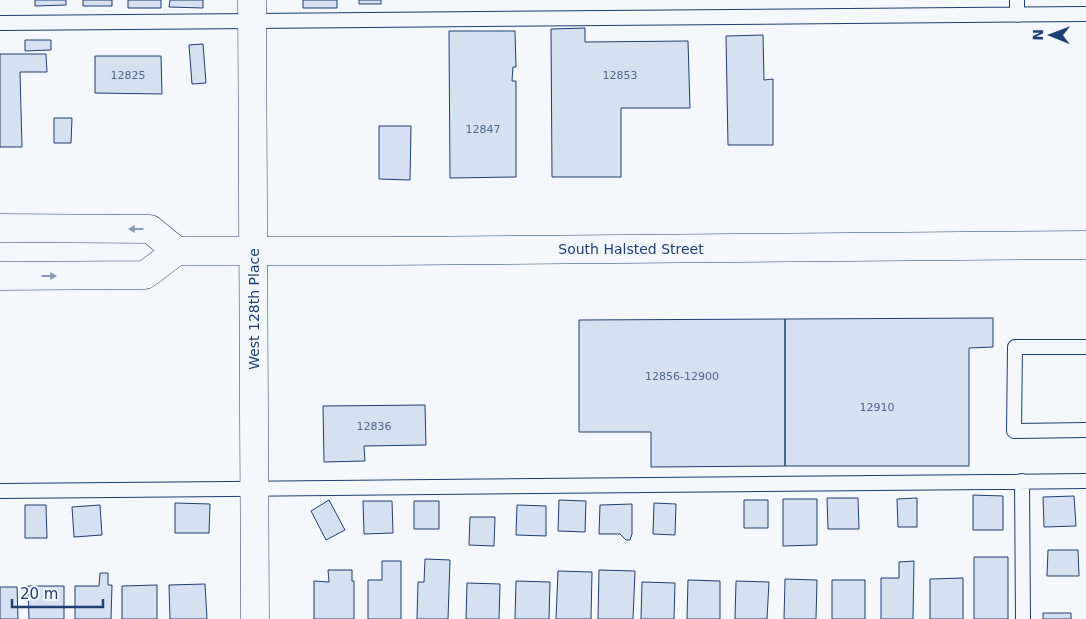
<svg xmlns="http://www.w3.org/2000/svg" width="1086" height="619" font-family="'DejaVu Sans',sans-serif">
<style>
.building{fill:#d5e0f0;stroke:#1d3f73}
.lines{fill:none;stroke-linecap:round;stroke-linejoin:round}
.lane-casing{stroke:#1d3f73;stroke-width:16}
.street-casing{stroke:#1d3f73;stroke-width:29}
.primary-casing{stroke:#1d3f73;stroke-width:29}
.lane{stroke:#f4f7fb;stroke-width:14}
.street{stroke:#f4f7fb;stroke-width:28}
.primary{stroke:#f4f7fb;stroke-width:28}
.oneway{fill:#889bb7}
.labels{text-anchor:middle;stroke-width:4;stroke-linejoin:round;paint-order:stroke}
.number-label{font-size:11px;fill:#4b6792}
.street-label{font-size:14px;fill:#1d3f73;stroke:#f4f7fb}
</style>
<rect width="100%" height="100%" fill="#f4f7fb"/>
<path class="building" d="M 35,0 L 66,0 L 66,5 L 35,6 Z
M 83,0 L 112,0 L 112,6 L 83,6 Z
M 128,0 L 161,0 L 161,8 L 128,8 Z
M 170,0 L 203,0 L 203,8 L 169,7 Z
M 303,0 L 337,0 L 337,8 L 303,8 Z
M 359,0 L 381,0 L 381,4 L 359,4 Z
M 585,28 L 585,42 L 688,41 L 690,108 L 621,108 L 621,177 L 552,177 L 551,29 Z
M 449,31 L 515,31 L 516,67 L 513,67 L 512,81 L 516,81 L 516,177 L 450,178 Z
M 763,35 L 764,80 L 773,79 L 773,145 L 728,145 L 726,36 Z
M 25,40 L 51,40 L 51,50 L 25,51 Z
M 203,44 L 206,83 L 192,84 L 189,45 Z
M 0,54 L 46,54 L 47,72 L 20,72 L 22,147 L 0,147 Z
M 95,56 L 161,56 L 162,94 L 95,93 Z
M 54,118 L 72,118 L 71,143 L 54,143 Z
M 379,126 L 411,126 L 410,180 L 379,179 Z
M 993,318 L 993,347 L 969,348 L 969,466 L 785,466 L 785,319 Z
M 785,319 L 785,466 L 651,467 L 651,432 L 579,432 L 579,320 Z
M 425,405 L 426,445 L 364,446 L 365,461 L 324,462 L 323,406 Z
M 973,495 L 1003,496 L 1003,530 L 973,530 Z
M 1074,496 L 1076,526 L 1044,527 L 1043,497 Z
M 827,498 L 858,498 L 859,529 L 828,529 Z
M 917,498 L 917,527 L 898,527 L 897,499 Z
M 783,499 L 817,499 L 817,545 L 783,546 Z
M 329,500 L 345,530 L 326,540 L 311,511 Z
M 559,500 L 586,501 L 585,532 L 558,531 Z
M 744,500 L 768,500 L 768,528 L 744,528 Z
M 363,501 L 392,501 L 393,533 L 364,534 Z
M 414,501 L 439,501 L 439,529 L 414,529 Z
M 175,503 L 210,504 L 209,533 L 175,533 Z
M 654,503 L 676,504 L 675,535 L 653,534 Z
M 632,504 L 632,534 L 630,540 L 626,540 L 620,534 L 599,534 L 600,505 Z
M 25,505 L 46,505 L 47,538 L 25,538 Z
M 100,505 L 102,535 L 74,537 L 72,507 Z
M 517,505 L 546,506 L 546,536 L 516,535 Z
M 470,517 L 495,517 L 494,546 L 469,545 Z
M 1048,550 L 1078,550 L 1079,576 L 1047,576 Z
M 974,557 L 1008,557 L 1008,619 L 974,619 Z
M 425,559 L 450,560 L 448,619 L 417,619 L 418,582 L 424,582 Z
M 382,561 L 401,561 L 401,619 L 368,619 L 368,580 L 382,580 Z
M 914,561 L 913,619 L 881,619 L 881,578 L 899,578 L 899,562 Z
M 328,570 L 352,570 L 352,581 L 354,581 L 354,619 L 314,619 L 314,581 L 329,582 Z
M 599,570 L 635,571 L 633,619 L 598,619 Z
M 558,571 L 592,572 L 591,619 L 556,619 Z
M 100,573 L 108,573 L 108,585 L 112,585 L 111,619 L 75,619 L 75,586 L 99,586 Z
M 963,578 L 963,619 L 930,619 L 930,579 Z
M 785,579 L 817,580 L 816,619 L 784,619 Z
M 688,580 L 720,581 L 720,619 L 687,619 Z
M 832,580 L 865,580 L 865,619 L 832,619 Z
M 516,581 L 550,582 L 549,619 L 515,619 Z
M 736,581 L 769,582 L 767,619 L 735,619 Z
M 642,582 L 675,583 L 674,619 L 641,619 Z
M 467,583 L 500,584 L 499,619 L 466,619 Z
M 205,584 L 207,619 L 170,619 L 169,585 Z
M 157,585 L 157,619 L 122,619 L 122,586 Z
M 28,586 L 64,586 L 64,619 L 29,619 Z
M 0,587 L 17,587 L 18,619 L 0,619 Z
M 1043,613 L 1071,613 L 1071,619 L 1043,619 Z"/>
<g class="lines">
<g class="lane-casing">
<path id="lane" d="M 1017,0 L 1017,15
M 0,23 L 1086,14
M 1086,347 L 1015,347 L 1014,431 L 1086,430
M 1022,481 L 1023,619
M 0,491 L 1086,481"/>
</g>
<g class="street-casing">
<path id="street" d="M 252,0 L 255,619"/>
</g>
<g class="primary-casing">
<path id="primary" d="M 0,228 L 150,229 L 177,251
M 0,276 L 145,275 L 177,251 L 388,251 L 1086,245"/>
</g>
<use href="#lane" class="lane"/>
<use href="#street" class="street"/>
<use href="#primary" class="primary"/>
</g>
<defs><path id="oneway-solid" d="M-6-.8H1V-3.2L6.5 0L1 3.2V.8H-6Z" transform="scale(1.25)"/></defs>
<g class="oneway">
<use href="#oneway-solid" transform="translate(136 229) rotate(-180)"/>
<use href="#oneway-solid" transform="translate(49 276)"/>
</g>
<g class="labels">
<g class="number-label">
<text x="128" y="79">12825</text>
<text x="620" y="79">12853</text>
<text x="483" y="133">12847</text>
<text x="682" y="380">12856-12900</text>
<text x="877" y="411">12910</text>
<text x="374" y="430">12836</text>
</g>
<g class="street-label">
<text x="631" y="254">South Halsted Street</text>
<text transform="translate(254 309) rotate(-90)" y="5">West 128th Place</text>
</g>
</g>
<g transform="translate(1051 35) rotate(271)" stroke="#f4f7fb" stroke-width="4" paint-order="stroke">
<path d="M0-4L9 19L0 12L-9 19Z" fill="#1d3f73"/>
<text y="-8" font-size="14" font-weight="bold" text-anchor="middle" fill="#1d3f73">N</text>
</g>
<path d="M12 599v8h91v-8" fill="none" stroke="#1d3f73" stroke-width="2.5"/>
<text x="20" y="599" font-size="15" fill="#1d3f73" stroke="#f4f7fb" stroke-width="4" paint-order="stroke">20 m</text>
</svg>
